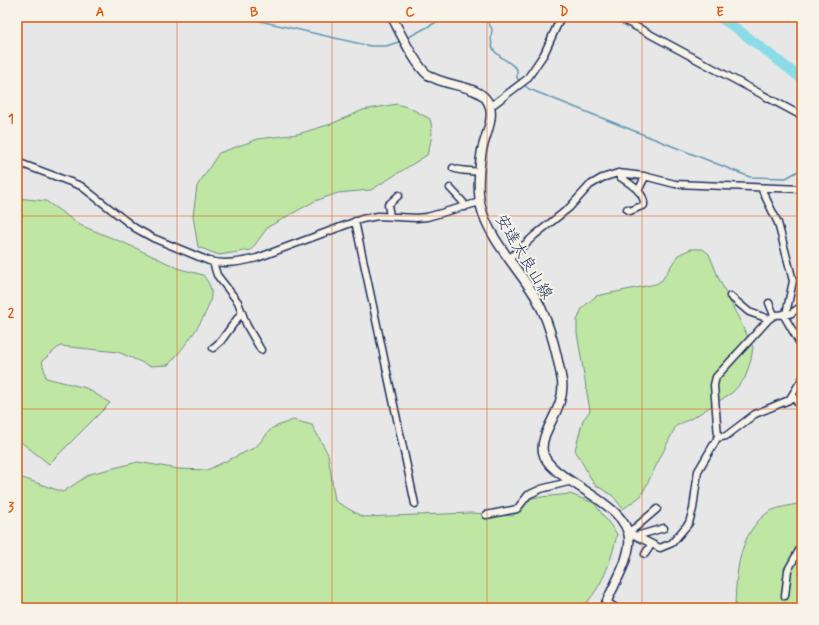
<svg xmlns="http://www.w3.org/2000/svg" width="819" height="625" font-family="Mynerve,'Klee One',sans-serif">
<style>
.green{fill:#bfe7a3;stroke:#6d8b80}
.lines{fill:none;stroke-linecap:round;stroke-linejoin:round}
.stream{stroke:#5e97b0;stroke-width:1.5}
.river{stroke:#8bdce6;stroke-width:10}
.minor-casing{stroke:#1b2f5e;stroke-width:9}
.major-casing{stroke:#1b2f5e;stroke-width:11}
.minor{stroke:#f7f3e8;stroke-width:6}
.major{stroke:#f7f3e8;stroke-width:8}
.grid{fill:none;stroke:#de5710;stroke-width:1;stroke-opacity:0.55}
.labels{text-anchor:middle;stroke-width:4;stroke-linejoin:round;paint-order:stroke}
.street-label{font-size:16px;fill:#1b2f5e;stroke:#f7f3e8}
.neatline{fill:none;stroke:#de5710;stroke-width:1.5}
.grid-label{font-size:13px;text-anchor:middle;font-weight:bold;fill:#de5710}
</style>
<rect width="100%" height="100%" fill="#e8e7e8"/>
<filter id="ink" filterUnits="userSpaceOnUse"><feTurbulence type="fractalNoise" baseFrequency=".025" numOctaves="2"/><feDisplacementMap in="SourceGraphic" scale="8" xChannelSelector="R" yChannelSelector="G"/><feConvolveMatrix kernelMatrix="1 2 1 2 8 2 1 2 1" color-interpolation-filters="sRGB"/></filter>
<g filter="url(#ink)">
<path class="green" d="M 397,104 L 410,108 L 430,119 C 434,132 431,142 427,155 L 371,190 L 338,193 L 315,201 L 268,227 L 251,250 L 219,255 L 198,247 L 193,216 L 197,186 L 219,153 L 258,139 L 298,134 L 331,124 L 363,110 Z
M 17,198 L 46,201 L 80,225 L 129,245 L 180,269 L 203,275 C 206,279 211,286 211,291 C 214,310 181,352 168,365 L 150,366 L 118,352 L 60,346 L 42,361 L 46,378 L 86,388 L 110,403 L 49,464 L 17,439 Z
M 691,249 L 703,249 L 709,254 L 719,279 L 753,347 L 751,360 L 745,378 L 733,392 L 696,416 L 676,426 L 641,496 L 623,509 L 613,496 L 594,484 L 575,450 L 583,420 L 590,411 L 577,333 L 577,321 L 582,308 L 596,296 L 656,284 L 662,280 L 678,255 Z
M 293,420 L 312,425 L 328,454 L 335,501 L 363,517 L 471,513 L 513,516 L 532,498 L 570,494 L 594,503 L 617,534 C 611,563 602,587 582,608 L 17,608 L 17,476 L 63,492 L 90,474 L 138,462 L 178,469 L 207,470 L 256,447 L 272,428 Z
M 802,503 L 802,608 L 735,608 C 736,574 738,535 767,513 C 773,508 793,505 802,503 Z"/>
<g class="lines">
<path class="stream" d="M 242,17 L 370,46 L 386,46 L 402,41
M 470,17 L 488,22 L 492,29 C 488,57 500,53 517,69 L 517,78 L 521,82
M 407,38 L 444,18 L 455,17
M 524,85 L 529,89 L 750,177 L 786,178 L 802,169
M 253,608 L 280,608"/>
<path class="river" d="M 719,17 L 736,28 L 802,79"/>
<g class="minor-casing">
<path id="minor" d="M 618,17 L 802,116
M 490,107 L 527,79 L 544,54 L 561,17
M 17,162 L 81,186 L 135,228 L 153,238 L 209,261 C 225,265 241,262 257,258 L 362,219 L 378,216 L 416,218 L 427,217 L 480,202
M 453,168 C 461,172 471,170 480,172
M 618,173 L 620,177 C 629,183 645,192 644,205 L 630,211 L 627,209
M 450,188 L 463,202 L 465,207
M 761,188 L 778,223 L 793,281 L 786,314
M 638,191 L 645,177
M 390,216 L 388,205 L 399,195
M 355,221 L 415,504
M 510,258 L 535,235 L 569,208 L 590,185 L 602,178 L 618,173 L 644,176 L 675,184 L 802,189
M 213,262 L 217,275 L 238,302 L 247,326 L 261,350
M 730,296 L 749,312 L 769,319
M 769,303 L 774,315
M 783,314 L 802,347
M 213,348 L 221,341 L 242,312
M 793,396 L 802,409
M 717,438 L 726,436 L 755,414 L 789,400 L 802,379
M 486,515 L 517,509 L 528,495 L 541,489 L 572,481
M 628,532 L 660,548 L 672,543 L 689,523 L 693,509 L 698,471 L 718,437 L 714,385 L 716,377 L 769,319 L 775,315 L 790,314 L 802,306
M 628,532 L 636,527 L 657,509
M 636,536 L 664,528
M 645,554 L 651,545
M 785,596 L 788,570 L 802,545
M 607,602 L 616,608"/>
</g>
<g class="major-casing">
<path id="major" d="M 392,17 C 400,32 415,65 428,75 C 445,87 478,84 488,102 C 496,116 485,136 482,150 C 479,168 477,190 481,207 C 488,237 519,270 535,296 C 549,320 557,353 562,381 C 566,409 539,431 543,452 C 548,482 635,502 629,545 C 626,568 612,587 604,608"/>
</g>
<use href="#minor" class="minor"/>
<use href="#major" class="major"/>
</g>
</g>
<path class="grid" d="M 177,17 L 177,608M 332,17 L 332,608M 487,17 L 487,608M 642,17 L 642,608M 17,216 L 802,216M 17,409 L 802,409"/>
<g class="labels">
<g class="street-label">
<text transform="translate(525 256) rotate(59)" y="6">安達太良山線</text>
</g>
</g>
<rect width="819" height="625" fill="none" stroke="#f7f3e8" stroke-width="44"/>
<rect x="22" y="22" width="775" height="581" class="neatline"/>
<g class="grid-label">
<text x="100" y="16">A</text>
<text x="254" y="16">B</text>
<text x="410" y="16">C</text>
<text x="564" y="16">D</text>
<text x="720" y="16">E</text>
<text x="11" y="123">1</text>
<text x="11" y="317">2</text>
<text x="11" y="511">3</text>
</g>
</svg>
